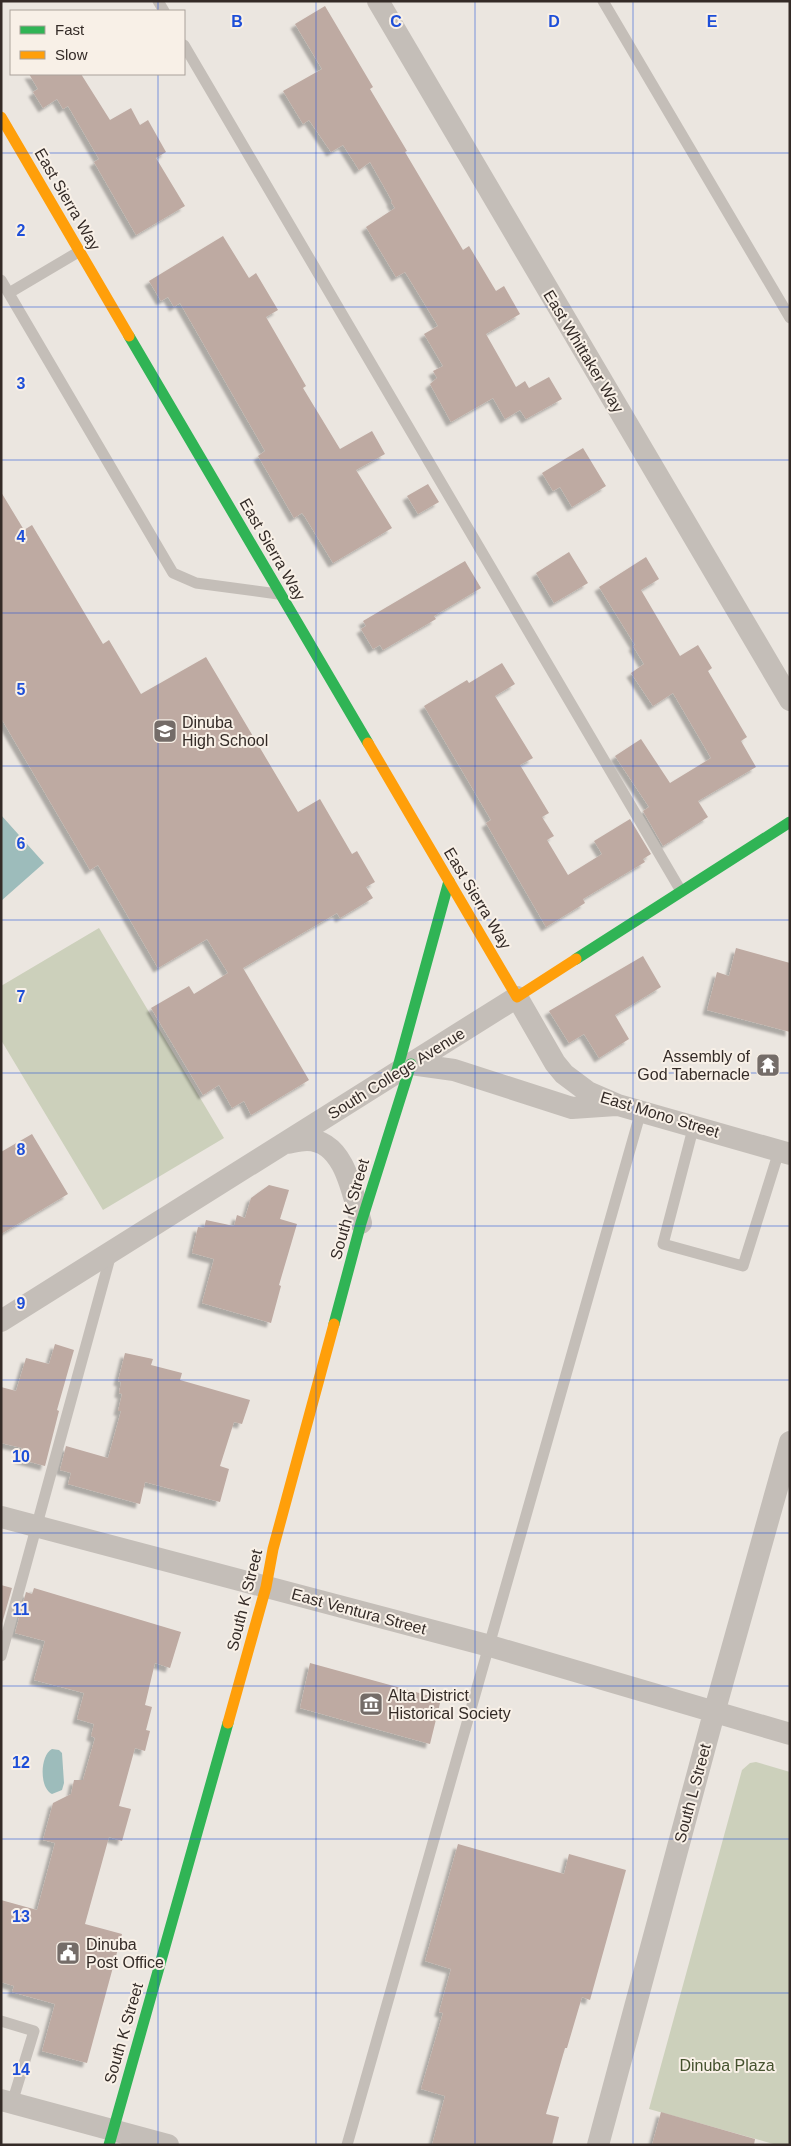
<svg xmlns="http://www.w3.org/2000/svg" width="791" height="2146" font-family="Helvetica,sans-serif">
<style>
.green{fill:#ccd0bb}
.water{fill:#9dbcbb}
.building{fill:#beaaa2;filter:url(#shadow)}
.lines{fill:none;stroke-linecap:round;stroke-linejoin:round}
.lane{stroke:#c4beb8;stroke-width:11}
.street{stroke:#c4beb8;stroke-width:22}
.fast{stroke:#30b455;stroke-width:11}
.slow{stroke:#ff9f0a;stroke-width:11}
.grid{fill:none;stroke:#1d4ed8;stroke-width:1;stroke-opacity:0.55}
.labels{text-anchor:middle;stroke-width:4;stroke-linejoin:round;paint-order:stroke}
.street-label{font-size:16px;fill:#342b27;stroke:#f8f0e7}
.poi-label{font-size:16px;fill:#342b27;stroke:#f8f0e7;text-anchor:start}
.park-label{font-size:16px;fill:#44512d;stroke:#f8f0e7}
.grid-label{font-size:16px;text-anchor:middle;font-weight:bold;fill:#1d4ed8;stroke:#f8f0e7;stroke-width:4;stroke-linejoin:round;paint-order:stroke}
</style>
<defs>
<filter id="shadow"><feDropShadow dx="-4.5" dy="4.5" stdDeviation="1" flood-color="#0004"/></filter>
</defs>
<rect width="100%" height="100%" fill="#ebe6e0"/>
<path class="green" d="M 99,928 L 224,1138 L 103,1210 L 1,1040 L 1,986 Z
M 756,1762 L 790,1772 L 790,2145 L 777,2145 L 649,2109 L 742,1770 L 750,1763 Z"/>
<path class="water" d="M 1,815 L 44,863 L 1,901 Z
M 52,1749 L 59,1750 L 62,1753 L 64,1783 L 62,1790 L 52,1794 C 39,1788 40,1755 52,1749 Z"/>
<path class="building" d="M 325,6 L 373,87 L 370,89 L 407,151 L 405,152 L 463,250 L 469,246 L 496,291 L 504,286 L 520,314 L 486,334 L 516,387 L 525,381 L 529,388 L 549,377 L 562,399 L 526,419 L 520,410 L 505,419 L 493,398 L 451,422 L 430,384 L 437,378 L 433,371 L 443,366 L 424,334 L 438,326 L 405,272 L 396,277 L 366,227 L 395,208 L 391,202 L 392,201 L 370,162 L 359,170 L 343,145 L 331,152 L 309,120 L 303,124 L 283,91 L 322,69 L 295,24 Z
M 29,74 L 81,74 L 110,120 L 131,108 L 140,125 L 148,120 L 166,152 L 156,158 L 185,206 L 136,235 L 94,162 L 99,159 L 68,106 L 63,109 L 57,99 L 43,108 L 33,92 L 38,89 Z
M 223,236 L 249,278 L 256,273 L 278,310 L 266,317 L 306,386 L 303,388 L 340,449 L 372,431 L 385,454 L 356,470 L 392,528 L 333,563 L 305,517 L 302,513 L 294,518 L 272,480 L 258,456 L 265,451 L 180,303 L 174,307 L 168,297 L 161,301 L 149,281 Z
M 583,448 L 606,486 L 572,507 L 560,487 L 553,491 L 542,473 Z
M 428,484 L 439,502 L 418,514 L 407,496 Z
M 1,492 L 24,530 L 32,525 L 103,644 L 109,640 L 141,694 L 206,657 L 298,812 L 320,799 L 352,854 L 357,851 L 375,882 L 366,887 L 373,898 L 340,918 L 337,913 L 243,968 L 309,1080 L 251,1115 L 244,1101 L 232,1108 L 219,1085 L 203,1095 L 151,1008 L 189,986 L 194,994 L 228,973 L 207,939 L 158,968 L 98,865 L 90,870 L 1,718 Z
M 569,552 L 588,583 L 554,603 L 536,573 Z
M 646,557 L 659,579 L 641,590 L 680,656 L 698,645 L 712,668 L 708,671 L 747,737 L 741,741 L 756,767 L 698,801 L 708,817 L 663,846 L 643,811 L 649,807 L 615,756 L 641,739 L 670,783 L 711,758 L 673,693 L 653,706 L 631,673 L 644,664 L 633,646 L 635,645 L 599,587 Z
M 465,561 L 481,588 L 434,616 L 436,619 L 383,650 L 380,645 L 373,649 L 361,629 L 366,626 L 363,621 Z
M 502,663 L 515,684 L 495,696 L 533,758 L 520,765 L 549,813 L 542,817 L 554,836 L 547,840 L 568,875 L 602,854 L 594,841 L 630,819 L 651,854 L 643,859 L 645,862 L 583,899 L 585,903 L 546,927 L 486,823 L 491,820 L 424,706 L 467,680 L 469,683 Z
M 736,948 L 790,963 L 790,1032 L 707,1010 L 717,972 L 729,976 Z
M 643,956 L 661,987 L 615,1015 L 629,1039 L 599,1058 L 584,1034 L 569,1043 L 549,1011 Z
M 32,1134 L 68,1194 L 1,1234 L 1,1152 Z
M 269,1185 L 289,1190 L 280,1219 L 297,1224 L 279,1285 L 281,1286 L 271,1323 L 202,1303 L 214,1259 L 192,1253 L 198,1227 L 204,1228 L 206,1220 L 234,1226 L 237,1215 L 245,1218 L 251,1198 Z
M 55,1344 L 74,1350 L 57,1410 L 59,1411 L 45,1466 L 19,1459 L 22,1448 L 1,1443 L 1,1387 L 16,1391 L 26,1358 L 49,1364 Z
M 125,1353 L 153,1359 L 151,1365 L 182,1373 L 180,1380 L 250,1400 L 242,1424 L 234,1422 L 220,1466 L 229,1469 L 220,1502 L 145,1482 L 140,1504 L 68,1484 L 71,1473 L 60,1470 L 66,1446 L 108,1458 L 121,1411 L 118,1411 L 122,1394 L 119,1393 L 121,1382 L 118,1381 Z
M 1,1585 L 12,1588 L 1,1627 Z
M 34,1588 L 181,1632 L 170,1668 L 155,1663 L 145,1705 L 152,1707 L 146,1730 L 150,1731 L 145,1751 L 135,1748 L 119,1806 L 131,1809 L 122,1841 L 109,1837 L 85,1924 L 122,1934 L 87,2063 L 42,2051 L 55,2004 L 12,1992 L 14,1986 L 1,1982 L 1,1900 L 37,1910 L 55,1843 L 43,1840 L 53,1803 L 71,1794 L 74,1780 L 83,1780 L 95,1738 L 91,1736 L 94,1724 L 77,1719 L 84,1693 L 34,1680 L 45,1641 L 15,1633 L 26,1592 L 32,1594 Z
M 310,1663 L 441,1699 L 430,1744 L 300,1708 Z
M 458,1844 L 564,1874 L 569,1854 L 626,1870 L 590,2000 L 582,1997 L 567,2048 L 565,2048 L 546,2114 L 559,2117 L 552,2145 L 432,2145 L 445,2096 L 421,2089 L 443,2013 L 439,2012 L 451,1969 L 425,1961 Z
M 661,2112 L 755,2139 L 754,2145 L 652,2145 Z"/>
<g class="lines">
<path class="lane" d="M 158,1 L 164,11
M 603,1 L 790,318
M 184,45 L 681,891
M 1,280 L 173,573 L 196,583 L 278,594
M 9,293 L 80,251
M 694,1125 L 663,1244 L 743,1266 L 779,1151
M 1,1656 L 111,1254
M 1,2021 L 34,2031 L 12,2103
M 347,2145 L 641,1111"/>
<path class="street" d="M 378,1 L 790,700
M 411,1064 L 454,1070 L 572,1108 L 616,1105
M 287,1143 C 293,1142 300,1140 307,1140 C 345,1140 353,1195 361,1223
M 1,1321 L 517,997 L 555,1063 L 564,1074 L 588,1092 L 618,1105 L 790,1154
M 1,1517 L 490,1646 L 790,1734
M 1,2100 L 168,2145
M 598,2145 L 714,1713 L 790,1442"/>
<path class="fast" d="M 129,336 L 368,743
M 576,959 L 790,822
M 396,1074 L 449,881
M 334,1324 L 361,1223 L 411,1064
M 109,2145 L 228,1723"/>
<path class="slow" d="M 1,117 L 129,336
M 368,743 L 517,997 L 576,959
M 228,1723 L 266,1587 L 273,1549 L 334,1324"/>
</g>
<path class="grid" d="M 158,1 L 158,11M 316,1 L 316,2145M 475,1 L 475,2145M 633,1 L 633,2145M 158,74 L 158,2145M 1,153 L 790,153M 1,307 L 790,307M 1,460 L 790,460M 1,613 L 790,613M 1,766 L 790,766M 1,920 L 790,920M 1,1073 L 790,1073M 1,1226 L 790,1226M 1,1380 L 790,1380M 1,1533 L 790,1533M 1,1686 L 790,1686M 1,1839 L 790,1839M 1,1993 L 790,1993"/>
<defs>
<g id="school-square" transform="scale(1.25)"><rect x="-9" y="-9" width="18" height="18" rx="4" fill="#746c68" stroke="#f8f0e7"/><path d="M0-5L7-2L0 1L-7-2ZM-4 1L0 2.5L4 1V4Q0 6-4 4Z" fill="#fff"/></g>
<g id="temple-square" transform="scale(1.25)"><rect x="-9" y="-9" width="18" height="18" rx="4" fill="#746c68" stroke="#f8f0e7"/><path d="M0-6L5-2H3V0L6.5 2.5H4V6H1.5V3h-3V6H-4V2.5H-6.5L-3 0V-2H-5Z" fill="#fff"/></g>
<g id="museum-square" transform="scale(1.25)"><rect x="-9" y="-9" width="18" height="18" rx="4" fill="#746c68" stroke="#f8f0e7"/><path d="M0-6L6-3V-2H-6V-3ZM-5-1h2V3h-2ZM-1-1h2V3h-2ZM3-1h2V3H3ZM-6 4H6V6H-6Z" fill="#fff"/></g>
<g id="civic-square" transform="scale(1.25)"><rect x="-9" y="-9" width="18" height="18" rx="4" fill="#746c68" stroke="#f8f0e7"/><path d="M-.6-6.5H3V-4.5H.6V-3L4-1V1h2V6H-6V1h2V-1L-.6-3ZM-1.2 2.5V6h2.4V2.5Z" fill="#fff"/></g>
</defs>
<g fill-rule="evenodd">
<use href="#school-square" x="165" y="731"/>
<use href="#temple-square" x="768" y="1065"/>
<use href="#museum-square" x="371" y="1704"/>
<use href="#civic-square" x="68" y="1953"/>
</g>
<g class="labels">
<g class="street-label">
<text transform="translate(68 199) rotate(60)" y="6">East Sierra Way</text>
<text transform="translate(584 351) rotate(59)" y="6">East Whittaker Way</text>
<text transform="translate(273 549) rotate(60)" y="6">East Sierra Way</text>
<text transform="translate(478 898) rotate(59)" y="6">East Sierra Way</text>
<text transform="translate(396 1073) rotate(-32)" y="6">South College Avenue</text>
<text transform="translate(660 1114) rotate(17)" y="6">East Mono Street</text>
<text transform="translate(349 1209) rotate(-74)" y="6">South K Street</text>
<text transform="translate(244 1600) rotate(-76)" y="6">South K Street</text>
<text transform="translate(359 1611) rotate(15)" y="6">East Ventura Street</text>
<text transform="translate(692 1793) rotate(-75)" y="6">South L Street</text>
<text transform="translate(123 2033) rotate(-74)" y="6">South K Street</text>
</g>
<g class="poi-label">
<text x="182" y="728">Dinuba<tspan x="182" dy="18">High School</tspan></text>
<text x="750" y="1062" text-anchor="end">Assembly of<tspan x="750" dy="18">God Tabernacle</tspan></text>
<text x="388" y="1701">Alta District<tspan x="388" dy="18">Historical Society</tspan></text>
<text x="86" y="1950">Dinuba<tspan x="86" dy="18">Post Office</tspan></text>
</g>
<g class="park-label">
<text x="727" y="2071">Dinuba Plaza</text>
</g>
</g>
<g class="grid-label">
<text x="237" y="27">B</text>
<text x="396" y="27">C</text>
<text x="554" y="27">D</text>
<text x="712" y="27">E</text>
<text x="21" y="236">2</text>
<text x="21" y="389">3</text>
<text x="21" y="542">4</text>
<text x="21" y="695">5</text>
<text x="21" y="849">6</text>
<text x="21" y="1002">7</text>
<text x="21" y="1155">8</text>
<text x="21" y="1309">9</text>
<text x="21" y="1462">10</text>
<text x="21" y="1615">11</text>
<text x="21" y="1768">12</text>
<text x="21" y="1922">13</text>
<text x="21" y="2075">14</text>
</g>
<rect width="791" height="2146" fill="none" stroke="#342b27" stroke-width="5"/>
<rect x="10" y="10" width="175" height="65" fill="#f8f0e7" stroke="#aaa19a"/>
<rect x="20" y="26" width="25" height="8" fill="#30b455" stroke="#aaa19a"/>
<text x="55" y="35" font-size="15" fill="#342b27">Fast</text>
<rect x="20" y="51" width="25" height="8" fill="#ff9f0a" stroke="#aaa19a"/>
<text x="55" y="60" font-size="15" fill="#342b27">Slow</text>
</svg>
